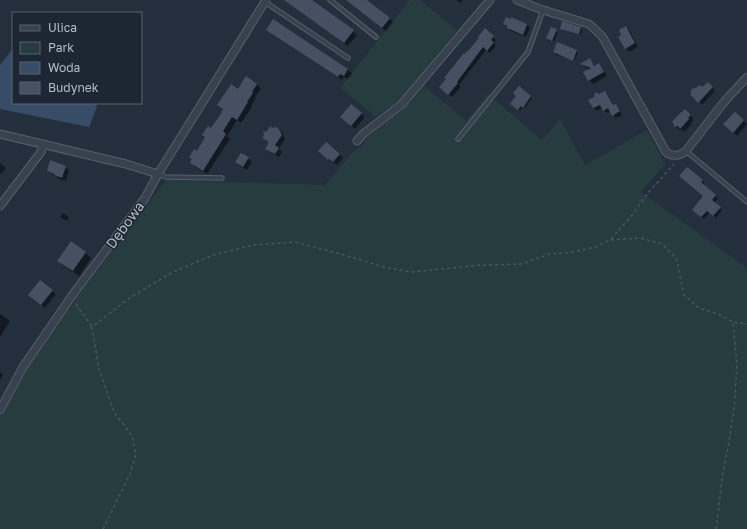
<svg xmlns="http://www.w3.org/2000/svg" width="747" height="529" font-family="'Golos Text',sans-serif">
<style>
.green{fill:#263c3f}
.water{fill:#394c67}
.shadow{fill:#0007;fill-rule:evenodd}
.building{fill:#455162}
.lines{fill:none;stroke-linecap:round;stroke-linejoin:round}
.lane-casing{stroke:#565f6c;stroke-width:5.5}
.street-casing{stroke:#565f6c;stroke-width:9}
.path{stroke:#44595c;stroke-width:1.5;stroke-dasharray:3 3;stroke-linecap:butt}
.lane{stroke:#38414e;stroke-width:3.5}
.street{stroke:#38414e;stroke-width:7}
.labels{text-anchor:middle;stroke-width:3;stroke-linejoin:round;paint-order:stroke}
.street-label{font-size:14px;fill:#b4bcc9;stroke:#1d2633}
</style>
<rect width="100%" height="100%" fill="#242f3e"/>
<path class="green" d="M 410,0 L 420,0 L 457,30 L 401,99 L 376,117 L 340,88 Z
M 424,86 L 466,121 L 488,94 L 542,140 L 560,119 L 585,165 L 647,130 L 665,164 L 641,192 L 747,268 L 747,529 L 0,529 L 0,416 L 27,365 L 94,275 L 166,180 L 325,185 L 354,151 L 365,144 L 363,142 L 367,138 L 409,104 Z"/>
<path class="water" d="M 11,51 L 13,53 L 13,103 L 96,103 L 97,107 L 89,127 L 0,109 L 0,65 Z"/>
<path class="shadow" d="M 286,0 L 311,0 L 353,31 L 357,35 L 348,46 Z
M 347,0 L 365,0 L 393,22 L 386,31 Z
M 456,0 L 463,0 L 460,3 Z
M 512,18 L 527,25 L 530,28 L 526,37 L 511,31 L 504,24 L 511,20 Z
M 274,20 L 348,70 L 352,73 L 348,79 L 344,77 L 342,80 L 271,33 Z
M 626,27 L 630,31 L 638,47 L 629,52 L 626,48 Z
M 551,28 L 558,32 L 554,41 L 549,39 Z
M 580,28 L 582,29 L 581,34 L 562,29 Z
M 493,37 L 496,40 L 494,43 L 496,46 L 490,53 L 486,50 L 459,85 L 461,87 L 452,97 L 440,87 Z
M 576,51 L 578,53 L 574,61 L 555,54 L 554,52 Z
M 590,59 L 595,66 L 599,64 L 602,68 L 607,76 L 593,84 L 589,80 L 584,72 L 590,69 L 585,67 L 582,64 Z
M 708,83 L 715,91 L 702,105 L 692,94 L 702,88 Z
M 257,84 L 261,89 L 255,97 L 256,98 L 251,106 L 252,107 L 241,123 L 237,120 L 227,136 L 230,139 L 207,174 L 195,167 L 191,162 L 192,160 L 190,157 L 198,152 L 223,110 L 219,105 L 238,90 Z
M 519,87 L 532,98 L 525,108 L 523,107 L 520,111 L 512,103 L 517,96 Z
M 605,92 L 608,95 L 614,106 L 616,105 L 619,108 L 622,115 L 616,118 L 610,111 L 607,113 L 602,108 L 597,111 L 594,108 L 599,96 Z
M 351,105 L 365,117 L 355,129 L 341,117 Z
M 685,111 L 693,118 L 693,120 L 691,123 L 692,124 L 684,132 L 682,130 L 679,130 L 675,126 Z
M 735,113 L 747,124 L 737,136 L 725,124 Z
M 279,129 L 283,133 L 285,139 L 279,149 L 282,152 L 279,157 L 270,152 L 266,148 L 270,143 L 264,138 Z
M 339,154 L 343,158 L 337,165 L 334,162 L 333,163 L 323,155 Z
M 248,158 L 252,162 L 247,170 L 240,166 L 237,162 Z
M 0,163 L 6,168 L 4,170 L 4,172 L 2,172 L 0,175 Z
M 66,167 L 69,170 L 66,181 L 59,179 L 56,176 L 52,174 L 48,170 ZM 51,171 L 59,176 L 51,173 Z
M 687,169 L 702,181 L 705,184 L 703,185 L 718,198 L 714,203 L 722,210 L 716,218 L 710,212 L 704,219 L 696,212 L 705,196 Z
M 63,213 L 69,217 L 67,221 L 60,217 Z
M 71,243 L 86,253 L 91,258 L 79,276 L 64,266 L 59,261 Z
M 52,291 L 56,294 L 45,308 L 29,295 Z
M 0,314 L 6,318 L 10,321 L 0,337 Z
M 0,372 L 3,375 L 0,380 Z"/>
<path class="building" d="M 284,0 L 312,0 L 354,30 L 344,43 Z
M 346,0 L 367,0 L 390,18 L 382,28 Z
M 506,17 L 511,19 L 511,17 L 527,24 L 523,35 L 507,28 L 507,26 L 503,24 Z
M 273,19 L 348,69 L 344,76 L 340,74 L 338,77 L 266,30 Z
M 562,21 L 581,27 L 579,34 L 560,29 Z
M 626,26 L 635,43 L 625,49 L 618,37 L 621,35 L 619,30 Z
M 551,27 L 557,29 L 552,41 L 546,38 Z
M 485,28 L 494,36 L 491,40 L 494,42 L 487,51 L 483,47 L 457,82 L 458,83 L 448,95 L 439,87 L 446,79 L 444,78 L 464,53 L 465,54 L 467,51 L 468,51 L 479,38 L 478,37 Z
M 557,42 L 577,50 L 573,61 L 553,52 Z
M 590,58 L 594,66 L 599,63 L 604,72 L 588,81 L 583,72 L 591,68 L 580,64 Z
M 246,76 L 257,84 L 252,92 L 253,93 L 247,102 L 248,102 L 237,120 L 232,117 L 223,131 L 226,134 L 203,171 L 190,163 L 192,159 L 189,158 L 194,149 L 197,151 L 205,137 L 202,135 L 208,126 L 211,128 L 220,115 L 223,109 L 217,105 L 231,84 L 238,89 Z
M 708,82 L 713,87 L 698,103 L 691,95 L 691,90 L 694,88 L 696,88 L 700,85 L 702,87 Z
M 519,86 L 531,96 L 523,108 L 521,106 L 518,110 L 510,104 L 516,96 L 513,93 Z
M 605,91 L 613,105 L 616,104 L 620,111 L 612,116 L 608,108 L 610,107 L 603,111 L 600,105 L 593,108 L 588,100 L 594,97 L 595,92 L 599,94 Z
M 351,104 L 362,113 L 351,126 L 340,117 Z
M 685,109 L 690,114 L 690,116 L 688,118 L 689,119 L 680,129 L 678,126 L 674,127 L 674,124 L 672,122 L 681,112 L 681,113 Z
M 735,112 L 744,120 L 733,133 L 723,124 Z
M 270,126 L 272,128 L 276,127 L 279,129 L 282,135 L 275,145 L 279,148 L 275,154 L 265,149 L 269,142 L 262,138 L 264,136 L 263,132 L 267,131 Z
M 326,142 L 340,154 L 333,162 L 329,159 L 328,160 L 318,151 Z
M 241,153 L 249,157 L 243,167 L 235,162 Z
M 50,160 L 66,166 L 62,178 L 54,175 L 55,174 L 47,171 Z
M 687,167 L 703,180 L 701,182 L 716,195 L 712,200 L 721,207 L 713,216 L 707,211 L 701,217 L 692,210 L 703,196 L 679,176 Z
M 71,241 L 86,252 L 73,271 L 57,261 Z
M 40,280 L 53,290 L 41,305 L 28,295 Z"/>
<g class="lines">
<g class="lane-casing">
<path id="lane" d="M 330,0 L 376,37
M 265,2 L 348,58
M 458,139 L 528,52 L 543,10
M 686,151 L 747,202
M 158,174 L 166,177 L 222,178"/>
</g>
<g class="street-casing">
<path id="street" d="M 517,0 L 540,9 L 589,24 L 602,36 L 666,152 C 672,157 680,156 686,151 L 724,102 L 747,77
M 0,134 L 126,164 L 158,174 L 145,198 L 71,297 L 23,367 L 0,410
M 357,141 L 363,134 L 402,104 L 490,0
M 158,174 L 266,0
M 0,206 L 41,152 L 44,144"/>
</g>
<path class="path" d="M 611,239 L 632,215 L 648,193 L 674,164
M 76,304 L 92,327
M 103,529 L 130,474 L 136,454 L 132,436 L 114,412 L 99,369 L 92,327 L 128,299 L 171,273 L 213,255 L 253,245 L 295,242 L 341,254 L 387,268 L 411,272 L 481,265 L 522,264 L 549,254 L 574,252 L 595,247 L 610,240 L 640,238 L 662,244 L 676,257 L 684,295 L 699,308 L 718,314 L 733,322 L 747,324
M 716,529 L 723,472 L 728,448 L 734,410 L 737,366 L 733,322"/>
<use href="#lane" class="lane"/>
<use href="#street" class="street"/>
</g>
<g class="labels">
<g class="street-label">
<text transform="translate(125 225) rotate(-54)" y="5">Dębowa</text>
</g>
</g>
<rect x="12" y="12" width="130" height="92" fill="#1d2633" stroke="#59626f"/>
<rect x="20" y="25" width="20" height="6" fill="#38414e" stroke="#59626f"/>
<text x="48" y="32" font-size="12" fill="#b4bcc9">Ulica</text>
<rect x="20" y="42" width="20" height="12" fill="#263c3f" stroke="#59626f"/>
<text x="48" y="52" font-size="12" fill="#b4bcc9">Park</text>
<rect x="20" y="62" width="20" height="12" fill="#394c67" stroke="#59626f"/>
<text x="48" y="72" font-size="12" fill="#b4bcc9">Woda</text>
<rect x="20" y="82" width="20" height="12" fill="#455162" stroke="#59626f"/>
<text x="48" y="92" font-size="12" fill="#b4bcc9">Budynek</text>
</svg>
